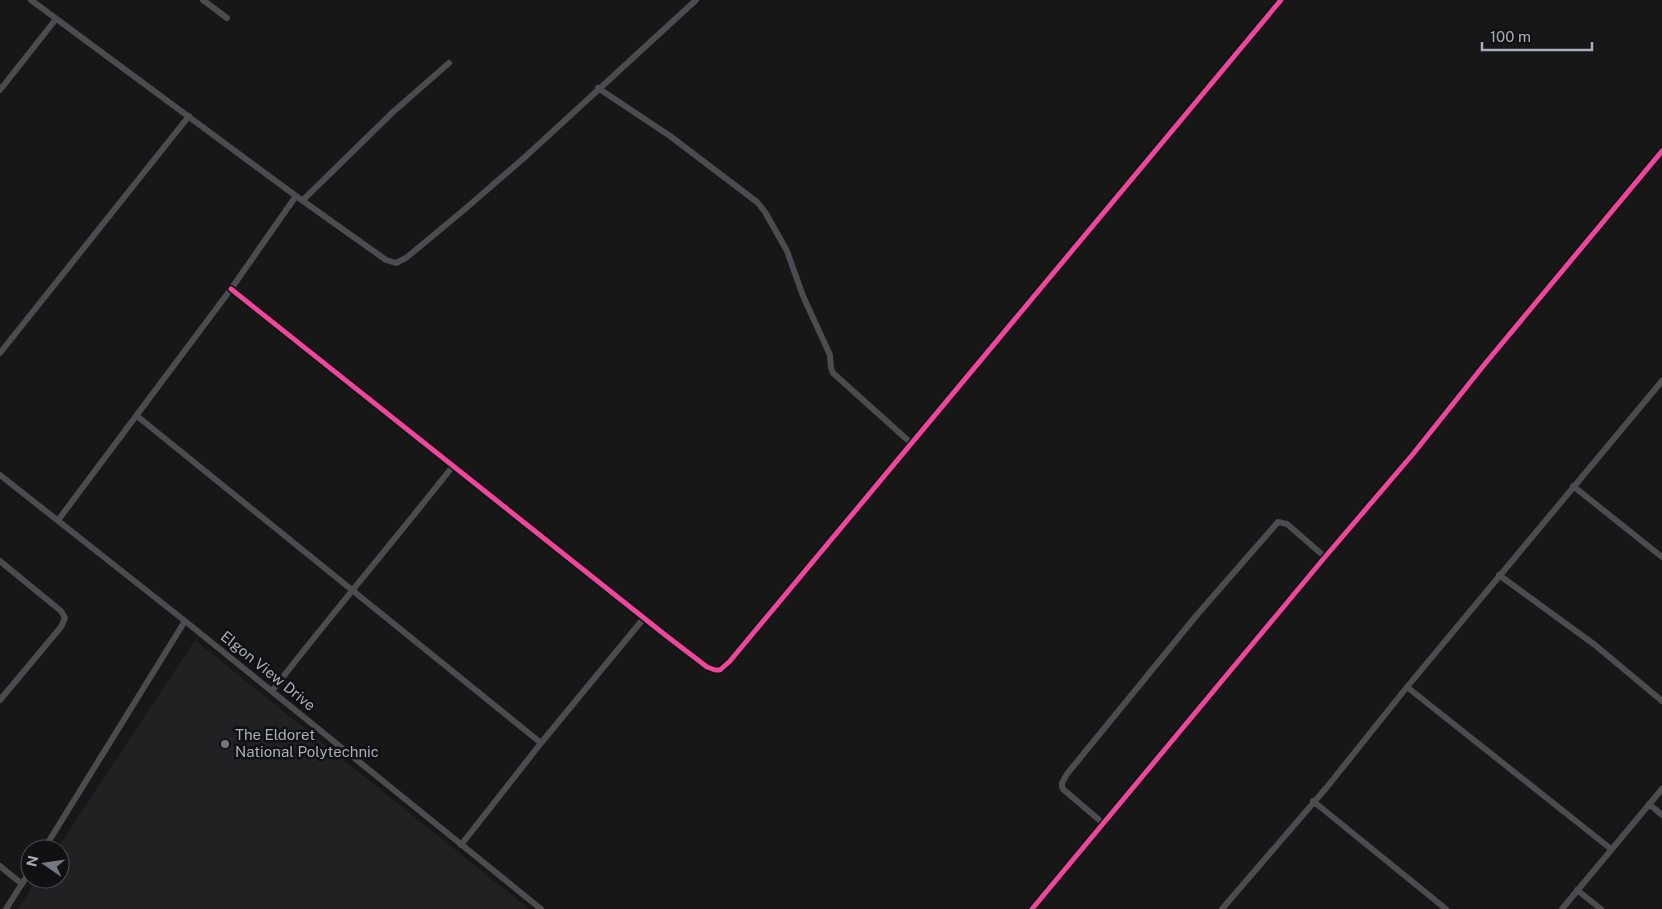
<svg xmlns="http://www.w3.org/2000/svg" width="1662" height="909" font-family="'Public Sans',sans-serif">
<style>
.built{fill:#212123}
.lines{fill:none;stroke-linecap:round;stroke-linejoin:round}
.minor{stroke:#4b4c50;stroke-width:6}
.cycleway-casing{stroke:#111113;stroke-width:8}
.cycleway{stroke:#ed469a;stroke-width:5}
.poi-dot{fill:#757880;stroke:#111113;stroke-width:2}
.labels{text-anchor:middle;stroke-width:5;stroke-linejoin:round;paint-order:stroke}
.street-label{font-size:15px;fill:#a8adb8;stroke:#111113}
.poi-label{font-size:15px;fill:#a8adb8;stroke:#111113;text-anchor:start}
</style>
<rect width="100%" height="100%" fill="#171717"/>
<path class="built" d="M 195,640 L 529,909 L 18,909 L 37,879 L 60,879 L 60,849 L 57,849 Z"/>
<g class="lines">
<path class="minor" d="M 31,0 L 296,196 L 386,260 L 396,263 L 406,258 L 465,209 L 525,157 L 696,0
M 203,0 L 227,18
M 598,88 L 670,136 L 757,202 L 765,212 L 787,251 L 803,296 L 830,355 L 831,368 L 833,373 L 912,444
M 0,90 L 56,19
M 303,200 L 393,112 L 449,63
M 231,289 L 664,634 L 707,667 L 715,670 L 720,670 L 730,661 L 1281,0
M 0,353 L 189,116
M 137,416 L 541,743
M 0,475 L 185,621 L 541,909
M 1573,486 L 1662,557
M 59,519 L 231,289 L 296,196
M 0,561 L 61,611 L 65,618 L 61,627 L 0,700
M 1499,575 L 1595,645 L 1662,701
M 1407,687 L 1611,849
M 272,691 C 331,615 393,542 453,466
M 1313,801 L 1446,909
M 1649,804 L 1662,815
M 1104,824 L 1064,790 L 1062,787 L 1062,783 L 1067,774 L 1196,616 L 1278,522 L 1287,524 L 1325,557
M 461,845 L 541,743 L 644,618
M 44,849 L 185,621
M 0,866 L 22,884
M 1577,890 L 1601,909
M 6,909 L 30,871
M 1032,909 L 1325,557 L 1413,454 L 1484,365 L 1662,151
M 1222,909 L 1327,787 L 1407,687 L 1662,381
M 1562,909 L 1662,789"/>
<g class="cycleway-casing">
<path id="cycleway" d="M 231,289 L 664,634 L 707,667 L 715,670 L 720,670 L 730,661 L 1281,0
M 1032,909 L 1325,557 L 1413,454 L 1484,365 L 1662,151"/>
</g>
<use href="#cycleway" class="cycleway"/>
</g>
<circle class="poi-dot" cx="225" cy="744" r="5"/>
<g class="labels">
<g class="street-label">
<text transform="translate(268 671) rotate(39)" y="5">Elgon View Drive</text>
</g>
<g class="poi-label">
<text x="235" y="740">The Eldoret<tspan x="235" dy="17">National Polytechnic</tspan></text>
</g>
</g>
<g transform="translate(45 864) rotate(283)"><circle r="24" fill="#111113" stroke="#4d4f55"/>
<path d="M0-4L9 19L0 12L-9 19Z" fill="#757880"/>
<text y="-8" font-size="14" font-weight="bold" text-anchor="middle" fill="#a8adb8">N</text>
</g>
<path d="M1482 42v8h110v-8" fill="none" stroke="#a8adb8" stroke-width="2.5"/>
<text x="1490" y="42" font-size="15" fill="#a8adb8" stroke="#111113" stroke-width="4" paint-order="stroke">100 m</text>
</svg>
